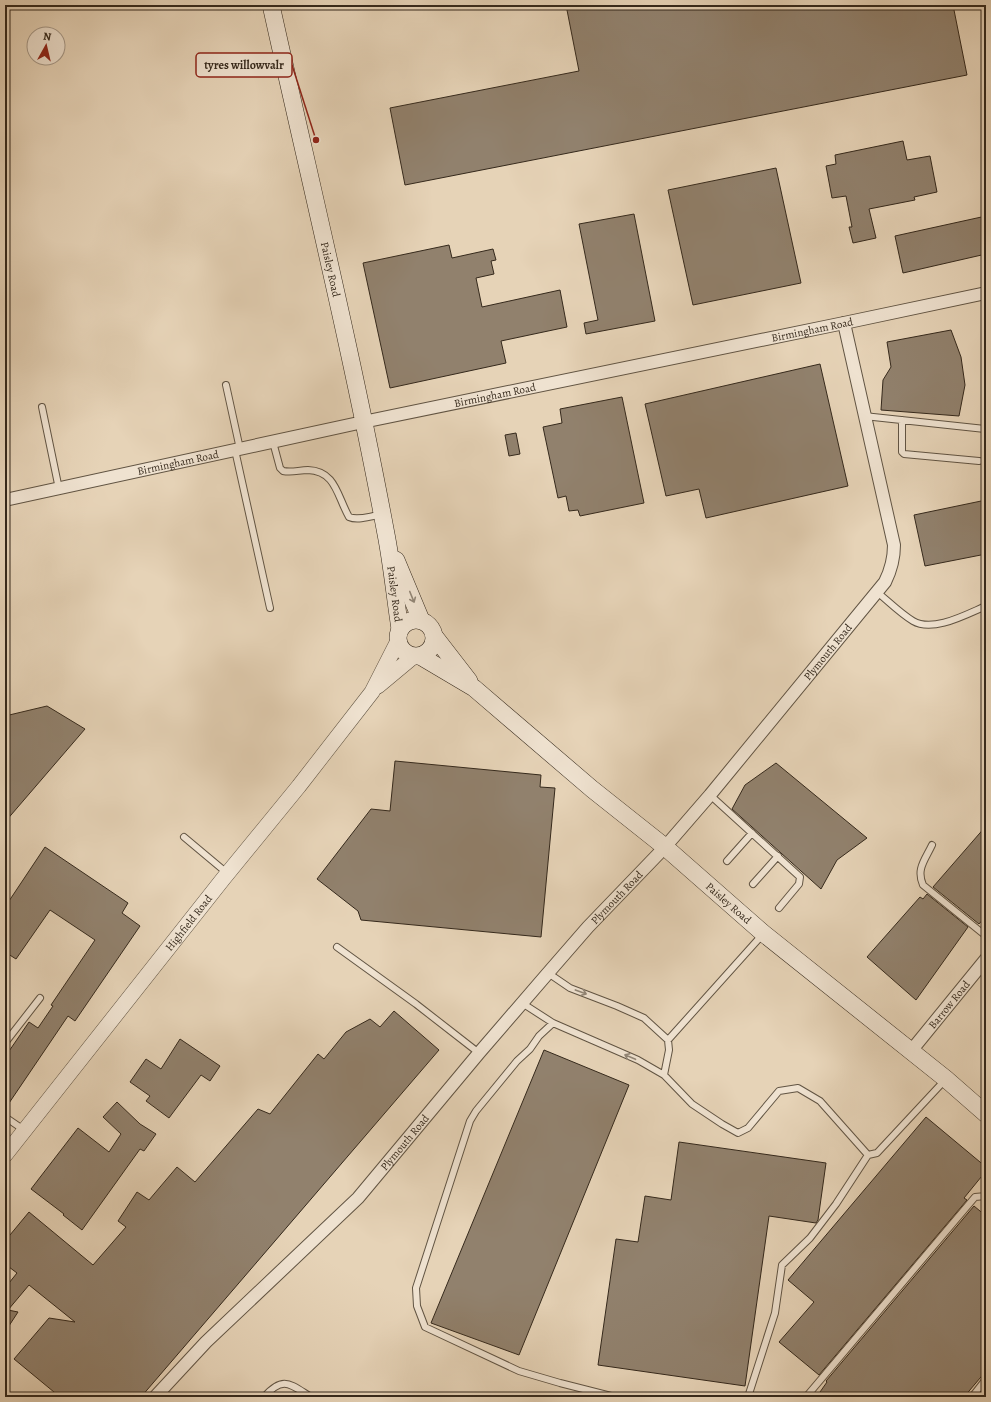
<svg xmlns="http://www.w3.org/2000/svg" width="991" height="1402" font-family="Alegreya,serif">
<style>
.building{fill:#91816d;stroke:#35291c}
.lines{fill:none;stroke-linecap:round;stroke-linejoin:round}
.service-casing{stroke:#615443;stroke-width:8}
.minor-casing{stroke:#615443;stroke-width:14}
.tertiary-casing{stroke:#615443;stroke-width:16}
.secondary-casing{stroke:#35291c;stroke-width:18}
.service{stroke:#efe2d0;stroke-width:6}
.minor{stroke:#efe2d0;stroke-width:12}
.tertiary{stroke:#efe2d0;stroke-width:15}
.secondary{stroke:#efe2d0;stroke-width:17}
.oneway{stroke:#928676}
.labels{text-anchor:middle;stroke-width:3;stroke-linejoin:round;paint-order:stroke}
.street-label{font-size:11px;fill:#35291c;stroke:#efe2d0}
.leader{fill:none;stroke:#8f2418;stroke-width:1.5}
.callout-dot{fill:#8f2418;stroke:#efe2d0;stroke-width:1.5}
.callout{fill:#efe2d0;stroke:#8f2418;stroke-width:1.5}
.callout-label{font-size:12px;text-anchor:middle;font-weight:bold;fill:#35291c}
</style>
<rect width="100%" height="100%" fill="#e6d3b7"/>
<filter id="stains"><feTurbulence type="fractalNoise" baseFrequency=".005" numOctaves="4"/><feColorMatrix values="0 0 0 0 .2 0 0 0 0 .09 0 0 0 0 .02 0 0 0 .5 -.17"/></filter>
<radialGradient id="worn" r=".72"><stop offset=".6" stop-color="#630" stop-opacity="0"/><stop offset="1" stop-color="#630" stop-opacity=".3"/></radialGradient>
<path class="building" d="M 566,5 L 953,5 L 967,75 L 405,185 L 390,108 L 579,71 Z
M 903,141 L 907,160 L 930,156 L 937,192 L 914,197 L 915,200 L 869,209 L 876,238 L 853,243 L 849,227 L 852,227 L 846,196 L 832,198 L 826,166 L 836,164 L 835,155 Z
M 776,168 L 801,283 L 693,305 L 668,190 Z
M 634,214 L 655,321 L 586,334 L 584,323 L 598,320 L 579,224 Z
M 986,216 L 986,254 L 903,273 L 895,236 Z
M 449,245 L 452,258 L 493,249 L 496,260 L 491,261 L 494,274 L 476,278 L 482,307 L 560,290 L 567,327 L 501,341 L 506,363 L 390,388 L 363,263 Z
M 951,330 L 961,357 L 965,385 L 959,416 L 881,410 L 883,380 L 891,367 L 887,342 Z
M 820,364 L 848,486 L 706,518 L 699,489 L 666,496 L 645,404 Z
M 622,397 L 644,503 L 580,516 L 578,510 L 569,511 L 566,496 L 558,498 L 543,427 L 562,423 L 560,409 Z
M 516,433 L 520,454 L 509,456 L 505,435 Z
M 986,500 L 986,554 L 925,566 L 914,515 Z
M 47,706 L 85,729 L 5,822 L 5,716 Z
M 395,761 L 541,775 L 540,787 L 555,788 L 541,937 L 361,920 L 358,911 L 317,879 L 371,809 L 390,811 Z
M 776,763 L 867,838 L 837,860 L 821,889 L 732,809 L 745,785 Z
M 986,826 L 986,916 L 979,924 L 933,887 Z
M 45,847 L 128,903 L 122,913 L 140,926 L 75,1021 L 68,1016 L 5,1109 L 5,1057 L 29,1022 L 38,1028 L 53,1006 L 51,1005 L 95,940 L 50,910 L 16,959 L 5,952 L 5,907 Z
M 927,894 L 968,927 L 916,1000 L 867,957 L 920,897 L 923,899 Z
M 394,1011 L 439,1050 L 141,1397 L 60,1397 L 14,1359 L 49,1318 L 75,1322 L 29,1285 L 8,1310 L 18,1312 L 5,1332 L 5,1288 L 17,1273 L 5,1264 L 5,1241 L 29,1212 L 93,1265 L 126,1227 L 118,1221 L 137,1192 L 149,1200 L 177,1167 L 195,1182 L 258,1109 L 270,1114 L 318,1054 L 324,1059 L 346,1032 L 370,1019 L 380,1027 Z
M 180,1039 L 220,1066 L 210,1081 L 201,1075 L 169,1118 L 146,1101 L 150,1096 L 130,1082 L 146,1059 L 161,1069 Z
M 544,1050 L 629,1085 L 519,1355 L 431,1323 Z
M 117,1102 L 140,1124 L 156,1134 L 144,1151 L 140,1149 L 82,1230 L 63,1215 L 64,1214 L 31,1189 L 78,1128 L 109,1152 L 121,1134 L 103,1117 Z
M 926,1117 L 986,1167 L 986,1171 L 964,1198 L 967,1200 L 819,1375 L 779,1342 L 814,1302 L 788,1280 Z
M 679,1142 L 826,1163 L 818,1220 L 816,1223 L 769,1216 L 745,1386 L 598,1365 L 616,1239 L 638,1242 L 645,1196 L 671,1200 Z
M 974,1206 L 986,1216 L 986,1371 L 964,1397 L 826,1397 L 820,1392 L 827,1382 L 826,1381 Z"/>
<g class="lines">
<g class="service-casing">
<path id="service" d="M 226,385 L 240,449
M 42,407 L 59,489
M 864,416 L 985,429
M 902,420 L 902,452 L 904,454 L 979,461
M 273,442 L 280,468 L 283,471 C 292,473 299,470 308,470 C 336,471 337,496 349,517 C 358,521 370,516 380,515
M 235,450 L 270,608
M 877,592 C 888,601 901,614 913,621 C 933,633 967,614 986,606
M 710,795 L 800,877 L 799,884 L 779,908
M 184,837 L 227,873
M 932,845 C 925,860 916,869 923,885 L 986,936
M 727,861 L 752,833
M 753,884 L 778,856
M 337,947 L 416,1004 L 479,1053
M 548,973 L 570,988 L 617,1006 L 644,1018 L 668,1040 L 669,1050 L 664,1075
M 522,1003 L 553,1023 L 638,1060 L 664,1075 L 692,1104 L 722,1124 L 738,1133 L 748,1128 L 779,1091 L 798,1088 L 820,1101 L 868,1155 L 877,1153 L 945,1080
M 553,1023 L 539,1036 L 530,1049 L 517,1061 L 476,1111 L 470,1121 L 416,1288 L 417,1306 L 425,1327 L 519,1371 L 560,1383 L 615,1397
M 668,1040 L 763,934
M 5,1043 L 40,998
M 5,1117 L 24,1130
M 264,1397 C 283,1375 290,1384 311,1397
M 748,1397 L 775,1313 L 782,1265 L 810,1238 L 836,1204 L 868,1155
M 806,1397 L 975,1197 L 986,1196
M 972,1397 L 986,1379"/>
</g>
<g class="minor-casing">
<g id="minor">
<path id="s1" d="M 5,500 L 363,422 L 844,323 L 986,293"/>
<path id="s2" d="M 911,1051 L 986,959"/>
<path id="s3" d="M 155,1397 L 206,1342 L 358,1198 L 479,1053 L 548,973 L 588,927 L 665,847 L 710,795 L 885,582 C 891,570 894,559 894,545 L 844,323"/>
</g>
</g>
<g class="tertiary-casing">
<g id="tertiary">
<path d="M 378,686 L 414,656"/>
<path id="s4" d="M 5,1155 L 223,879 L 299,786 L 372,692 L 398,641"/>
</g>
</g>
<g class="secondary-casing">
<g id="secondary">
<path id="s5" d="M 271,5 C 310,181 353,357 386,534 C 392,565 395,597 400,629"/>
<path d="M 396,560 L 421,620"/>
<circle cx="416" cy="638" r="18"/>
<path d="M 435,637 L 469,681"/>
<path id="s6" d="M 420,656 L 474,688 L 592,789 L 665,847 L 763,933 L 946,1079 L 986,1114"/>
</g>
</g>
<use href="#service" class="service"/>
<use href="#minor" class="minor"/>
<use href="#tertiary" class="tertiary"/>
<use href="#secondary" class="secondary"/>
</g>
<defs><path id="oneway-shaft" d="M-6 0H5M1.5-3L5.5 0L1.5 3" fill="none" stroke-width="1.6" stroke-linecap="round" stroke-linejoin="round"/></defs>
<g class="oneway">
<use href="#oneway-shaft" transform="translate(412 597) rotate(68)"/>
<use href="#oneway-shaft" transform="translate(581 992) rotate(20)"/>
<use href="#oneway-shaft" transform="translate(630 1057) rotate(-157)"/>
</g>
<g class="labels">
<g class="street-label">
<text dy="4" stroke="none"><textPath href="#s5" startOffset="271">Paisley Road</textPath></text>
<text dy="4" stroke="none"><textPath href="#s1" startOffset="825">Birmingham Road</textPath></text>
<text dy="4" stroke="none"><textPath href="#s1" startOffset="501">Birmingham Road</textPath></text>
<text dy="4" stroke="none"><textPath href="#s1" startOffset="177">Birmingham Road</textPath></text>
<text dy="4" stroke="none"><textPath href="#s5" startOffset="602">Paisley Road</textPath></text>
<text dy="4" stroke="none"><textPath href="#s3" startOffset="1005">Plymouth Road</textPath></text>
<text dy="4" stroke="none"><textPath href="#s3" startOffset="681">Plymouth Road</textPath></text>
<text dy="4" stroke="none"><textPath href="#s6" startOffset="396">Paisley Road</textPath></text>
<text dy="4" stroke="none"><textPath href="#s4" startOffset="296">Highfield Road</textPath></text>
<text dy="4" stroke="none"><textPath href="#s2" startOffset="60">Barrow Road</textPath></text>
<text dy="4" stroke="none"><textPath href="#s3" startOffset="357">Plymouth Road</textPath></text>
</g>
</g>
<path class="leader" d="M316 140L292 65"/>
<circle class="callout-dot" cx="316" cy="140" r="4"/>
<rect class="callout" x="196" y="53" width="96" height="24" rx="4"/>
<g class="callout-label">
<text x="244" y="69">tyres willowvalr</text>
</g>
<rect width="991" height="1402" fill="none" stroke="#e6d3b7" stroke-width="20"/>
<rect x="6" y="6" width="979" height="1390" fill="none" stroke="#35291c" stroke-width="2"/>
<rect x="10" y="10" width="971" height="1382" fill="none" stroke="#35291c"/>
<g transform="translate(46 46) rotate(8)"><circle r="19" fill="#efe2d0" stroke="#a59888"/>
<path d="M0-3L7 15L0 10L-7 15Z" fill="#8f2418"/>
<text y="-6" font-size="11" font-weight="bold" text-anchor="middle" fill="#35291c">N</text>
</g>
<rect width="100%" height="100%" filter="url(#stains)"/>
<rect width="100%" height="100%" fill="url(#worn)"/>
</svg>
